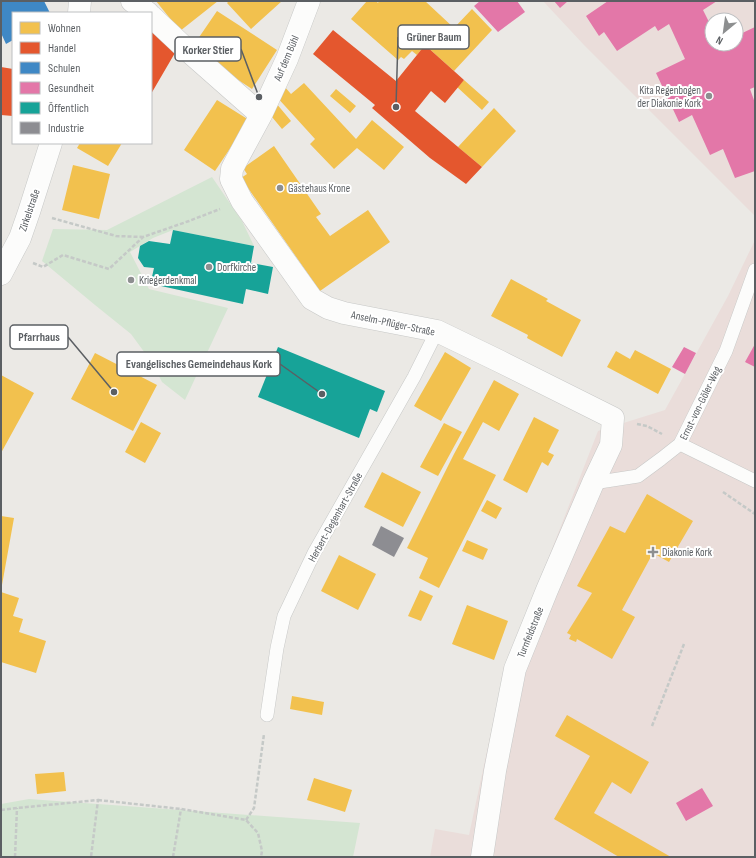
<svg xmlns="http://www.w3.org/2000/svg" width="756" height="858" font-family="'Sofia Sans Condensed',sans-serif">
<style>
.medical{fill:#eaddda;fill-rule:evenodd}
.green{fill:#d4e5d2}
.homes{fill:#f2c14e}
.shops{fill:#e4572e}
.schools{fill:#3f88c5}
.health{fill:#e377a8}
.public{fill:#17a398}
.industry{fill:#8d8d92}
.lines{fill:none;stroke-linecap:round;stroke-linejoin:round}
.service-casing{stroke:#c7c8c7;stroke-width:14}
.minor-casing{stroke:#c7c8c7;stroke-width:23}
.path{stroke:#c5c9c7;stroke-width:2.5;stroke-dasharray:4 2;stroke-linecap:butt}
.service{stroke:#fcfcfb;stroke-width:13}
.minor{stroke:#fcfcfb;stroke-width:22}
.poi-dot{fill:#8d8f90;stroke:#fff;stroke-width:1.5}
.labels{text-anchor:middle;stroke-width:4;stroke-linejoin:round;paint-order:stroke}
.street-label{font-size:11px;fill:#5b5f63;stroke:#fff}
.poi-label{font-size:11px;fill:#5b5f63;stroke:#fff;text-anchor:start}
.leader{fill:none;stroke:#5b5f63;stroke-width:1.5}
.callout-dot{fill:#5b5f63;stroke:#fff;stroke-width:1.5}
.callout{fill:#fff;stroke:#5b5f63;stroke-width:1.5}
.callout-label{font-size:12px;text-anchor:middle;font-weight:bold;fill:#5b5f63}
</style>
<rect width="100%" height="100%" fill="#ebe9e5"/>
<path class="medical" d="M 543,1 L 755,1 L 755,216 L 584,45 ZM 712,20 L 736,20 L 736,44 L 712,44 Z
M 755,240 L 755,857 L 430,857 L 435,829 L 469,835 L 504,672 L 598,431 L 665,410 L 728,296 Z"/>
<path class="green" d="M 212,177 L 242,221 L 254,246 L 173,230 L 153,238 L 130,252 L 149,289 L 228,308 L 185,400 L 162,382 L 153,364 L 131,334 L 95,305 L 42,261 L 53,229 L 107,230 Z
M 29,799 L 360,823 L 353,857 L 1,857 L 1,804 Z"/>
<path class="homes" d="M 156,1 L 218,1 L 180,31 Z
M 229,1 L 282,1 L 251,29 L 227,3 Z
M 367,1 L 376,1 L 378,3 L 379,1 L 425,1 L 454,28 L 472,9 L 492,30 L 454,71 L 425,45 L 417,55 L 412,51 L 404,59 L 401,57 L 398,60 L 351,19 Z
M 217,11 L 277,50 L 252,89 L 191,49 Z
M 464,80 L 489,102 L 482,110 L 457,87 Z
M 304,83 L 356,139 L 372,120 L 404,147 L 384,170 L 357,148 L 334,169 L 310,144 L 315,139 L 275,95 L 284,86 L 291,94 Z
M 336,89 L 356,106 L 350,113 L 330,96 Z
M 217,100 L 249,120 L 215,171 L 184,150 Z
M 276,103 L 291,121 L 282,129 L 267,111 Z
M 494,108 L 516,131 L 482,167 L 458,147 Z
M 80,143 L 122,143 L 108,166 L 77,148 Z
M 274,146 L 321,214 L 316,217 L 330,236 L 368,210 L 390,242 L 320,291 L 241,178 L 247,174 L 243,168 Z
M 73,165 L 110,174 L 99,219 L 62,210 Z
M 511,279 L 548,299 L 546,301 L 581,320 L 562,357 L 527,338 L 528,335 L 491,316 Z
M 635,350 L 671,369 L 658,394 L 607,367 L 616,351 L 630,359 Z
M 445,352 L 471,368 L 441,421 L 414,406 Z
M 95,353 L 157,385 L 133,431 L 71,399 Z
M 1,375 L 34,393 L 1,453 Z
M 494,380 L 519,394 L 499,431 L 483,422 L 463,459 L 496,475 L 439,588 L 419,578 L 428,558 L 407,548 L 454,454 Z
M 534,417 L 559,430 L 548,452 L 554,455 L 548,466 L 542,462 L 527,493 L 503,480 Z
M 141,422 L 161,433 L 145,463 L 125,452 Z
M 444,423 L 462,432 L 438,476 L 420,467 Z
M 382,472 L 421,492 L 403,527 L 364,507 Z
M 647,494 L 693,521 L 669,562 L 653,553 L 622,610 L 635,617 L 612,659 L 577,639 L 576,642 L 569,639 L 571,635 L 567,633 L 592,593 L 577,586 L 610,526 L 625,533 Z
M 487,500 L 502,508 L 496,519 L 481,511 Z
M 1,516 L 14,518 L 2,585 L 1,585 Z
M 467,540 L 488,549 L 483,560 L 462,551 Z
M 339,555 L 376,574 L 358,610 L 321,591 Z
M 420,590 L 433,596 L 421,621 L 408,616 Z
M 1,592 L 19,598 L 13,616 L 23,619 L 19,632 L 46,641 L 36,673 L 1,662 Z
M 467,605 L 508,621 L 494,660 L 452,644 Z
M 292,696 L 324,702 L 322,715 L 290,709 Z
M 567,715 L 649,762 L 631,794 L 612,782 L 594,813 L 671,857 L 619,857 L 554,819 L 590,756 L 555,736 Z
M 64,772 L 66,791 L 37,794 L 35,774 Z
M 314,778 L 352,790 L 345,812 L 307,800 Z"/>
<path class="shops" d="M 151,29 L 179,46 L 151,94 Z
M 333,30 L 396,81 L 425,45 L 464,80 L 445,103 L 431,91 L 415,111 L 482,167 L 466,184 L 430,158 L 372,108 L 375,105 L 313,54 Z
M 1,67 L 13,69 L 13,116 L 1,115 Z"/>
<path class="schools" d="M 1,1 L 44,1 L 50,13 L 13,13 L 13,40 L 6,44 L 1,33 Z"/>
<path class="health" d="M 480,1 L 517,1 L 525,12 L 498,32 L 474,6 Z
M 554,1 L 568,1 L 560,8 Z
M 608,1 L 717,1 L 703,10 L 712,28 L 712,44 L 736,44 L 736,36 L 755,27 L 755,87 L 750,89 L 755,103 L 755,171 L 735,178 L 723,149 L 710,155 L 692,115 L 679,122 L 656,73 L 685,59 L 669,24 L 658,31 L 655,26 L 617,51 L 604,32 L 599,36 L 586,16 Z
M 755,344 L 755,367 L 745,362 Z
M 684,347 L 696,353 L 685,374 L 672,367 Z
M 702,788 L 713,806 L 686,821 L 676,803 Z"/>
<path class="public" d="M 173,230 L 254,246 L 251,263 L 273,267 L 268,294 L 246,289 L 243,304 L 161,286 L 161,283 L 151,281 L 154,268 L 144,267 L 138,258 L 140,246 L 149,241 L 170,244 Z
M 278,347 L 385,391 L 377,412 L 370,409 L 359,438 L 258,397 Z"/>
<path class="industry" d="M 381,526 L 404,538 L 394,557 L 372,545 Z"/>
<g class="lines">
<g class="service-casing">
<path id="service" d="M 680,444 L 755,481
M 593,483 L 638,476 L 661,459 L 680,444 L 726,351 L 755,270
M 267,715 L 277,648 L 284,616 L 314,553 L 414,377 L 437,331"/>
</g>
<g class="minor-casing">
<path id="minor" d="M 132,1 L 148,13
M 309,1 L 287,59 L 261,115 L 235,163 L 232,169 L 231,179 L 242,201 L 312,299 L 328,308 L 344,313 L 437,331 L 499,361 L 613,418 L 611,445 L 593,483 L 547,590 L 515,669 L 495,771 L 482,857
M 79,13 L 80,1
M 151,16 L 185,48 L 261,115
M 1,274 L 20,238 L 29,212 L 51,143"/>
</g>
<path class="path" d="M 52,218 L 116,236 L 143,237
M 33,263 L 43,267 L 63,255 L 109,269 L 143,237 L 189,221 L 220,209
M 637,424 L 647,426 L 662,434
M 723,492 L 755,514
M 652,726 L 684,644
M 98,800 L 181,809 L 246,820 L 258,833 L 262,851 L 261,857
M 1,810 L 17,808 L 98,800 L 91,857
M 246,820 L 254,808 L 264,734
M 15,857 L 17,808
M 173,857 L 181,809"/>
<use href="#service" class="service"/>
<use href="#minor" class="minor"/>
</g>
<g class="poi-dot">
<circle cx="709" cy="96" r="4"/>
<circle cx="280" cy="188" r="4"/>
<circle cx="209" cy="267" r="4"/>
<circle cx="131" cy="280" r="4"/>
<path d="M651 546h4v4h4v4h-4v4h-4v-4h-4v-4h4z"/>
</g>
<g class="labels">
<g class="street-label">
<text transform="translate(286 58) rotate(-67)" y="4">Auf dem Bühl</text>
<text transform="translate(29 210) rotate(-71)" y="4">Zirkelstraße</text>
<text transform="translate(393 323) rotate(12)" y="4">Anselm-Pflüger-Straße</text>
<text transform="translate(700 403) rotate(-64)" y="4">Ernst-von-Göler-Weg</text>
<text transform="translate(335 517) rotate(-61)" y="4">Herbert-Degenhart-Straße</text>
<text transform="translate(530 632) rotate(-68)" y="4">Turnfeldstraße</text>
</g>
<g class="poi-label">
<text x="701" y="94" text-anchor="end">Kita Regenbogen<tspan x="701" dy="13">der Diakonie Kork</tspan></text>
<text x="288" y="192">Gästehaus Krone</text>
<text x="217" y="271">Dorfkirche</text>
<text x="139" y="284">Kriegerdenkmal</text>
<text x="662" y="556">Diakonie Kork</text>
</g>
</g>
<path class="leader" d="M396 107L398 37M259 97L241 49M114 392L68 337M322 394L280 364"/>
<g class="callout-dot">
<circle cx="396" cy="107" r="4"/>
<circle cx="259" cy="97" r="4"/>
<circle cx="114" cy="392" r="4"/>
<circle cx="322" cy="394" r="4"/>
</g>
<g class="callout">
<rect x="398" y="25" width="71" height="24" rx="4"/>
<rect x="175" y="37" width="66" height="24" rx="4"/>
<rect x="10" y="325" width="58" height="24" rx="4"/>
<rect x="117" y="352" width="163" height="24" rx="4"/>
</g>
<g class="callout-label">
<text x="434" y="41">Grüner Baum</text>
<text x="208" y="54">Korker Stier</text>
<text x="39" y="341">Pfarrhaus</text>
<text x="199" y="368">Evangelisches Gemeindehaus Kork</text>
</g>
<rect width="756" height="858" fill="none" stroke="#5b5f63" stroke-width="4"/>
<rect x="12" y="12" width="140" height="132" fill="#ffffff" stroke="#bdbfc1"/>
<rect x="20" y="22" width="20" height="12" fill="#f2c14e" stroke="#bdbfc1"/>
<text x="48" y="32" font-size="12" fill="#5b5f63">Wohnen</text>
<rect x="20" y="42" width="20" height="12" fill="#e4572e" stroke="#bdbfc1"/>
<text x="48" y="52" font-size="12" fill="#5b5f63">Handel</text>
<rect x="20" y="62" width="20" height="12" fill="#3f88c5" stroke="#bdbfc1"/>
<text x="48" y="72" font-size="12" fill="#5b5f63">Schulen</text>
<rect x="20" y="82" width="20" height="12" fill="#e377a8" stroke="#bdbfc1"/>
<text x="48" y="92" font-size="12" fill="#5b5f63">Gesundheit</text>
<rect x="20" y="102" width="20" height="12" fill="#17a398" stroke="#bdbfc1"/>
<text x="48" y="112" font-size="12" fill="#5b5f63">Öffentlich</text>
<rect x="20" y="122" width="20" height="12" fill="#8d8d92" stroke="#bdbfc1"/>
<text x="48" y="132" font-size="12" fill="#5b5f63">Industrie</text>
<g transform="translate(724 32) rotate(209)"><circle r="19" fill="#ffffff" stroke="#bdbfc1"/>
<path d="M0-3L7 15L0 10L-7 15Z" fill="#8d8f90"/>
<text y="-6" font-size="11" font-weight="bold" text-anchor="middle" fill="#5b5f63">N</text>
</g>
</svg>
